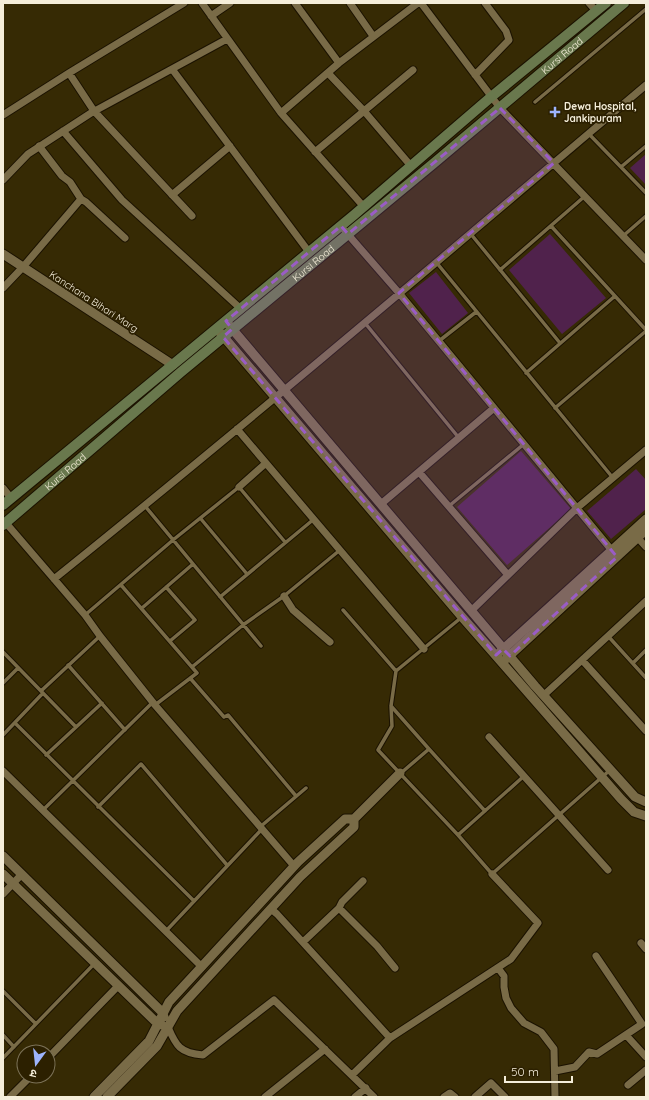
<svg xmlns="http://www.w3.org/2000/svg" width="649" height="1100" font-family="Quicksand,'Noto Sans Devanagari',sans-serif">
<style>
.green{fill:#50224c}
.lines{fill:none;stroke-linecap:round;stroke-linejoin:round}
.service-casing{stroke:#1b1200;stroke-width:5.5}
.minor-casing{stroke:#1b1200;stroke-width:9}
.tertiary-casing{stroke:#1b1200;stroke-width:11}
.secondary-casing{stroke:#1b1200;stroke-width:12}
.service{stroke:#796b47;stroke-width:3.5}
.minor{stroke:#796b47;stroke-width:7}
.tertiary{stroke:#796b47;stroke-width:9}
.secondary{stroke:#69784d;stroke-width:10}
.marked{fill:#9a5cc6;fill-opacity:0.2;stroke:#9a5cc6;stroke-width:3;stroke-dasharray:8 5;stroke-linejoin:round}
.poi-dot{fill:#9db4fd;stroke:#2c2000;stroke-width:1.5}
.labels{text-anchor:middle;stroke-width:3.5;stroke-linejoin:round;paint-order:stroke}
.street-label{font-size:10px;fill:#f5eeda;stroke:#2c2000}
.poi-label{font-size:10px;font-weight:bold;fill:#f5eeda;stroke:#2c2000;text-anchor:start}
</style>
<rect width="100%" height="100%" fill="#362a04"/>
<path class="green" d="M 646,154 L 646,185 L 630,168 Z
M 550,234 L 606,298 L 562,334 L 509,270 Z
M 436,272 L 468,313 L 442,334 L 409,293 Z
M 521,451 L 571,509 L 507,565 L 457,507 Z
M 636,469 L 646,480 L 646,509 L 611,539 L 587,511 Z"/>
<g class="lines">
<g class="service-casing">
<path id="service" d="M 535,102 L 646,9
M 588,133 L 646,193
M 621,167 L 646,146
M 551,226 L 646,330
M 470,233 L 560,343
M 623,236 L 646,216
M 436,262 L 613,478
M 500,270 L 585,196
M 365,323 L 459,438
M 439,341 L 476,312
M 526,373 L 615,296
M 555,408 L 646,331
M 145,506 L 261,646
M 449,506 L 524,444
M 201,519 L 247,574
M 121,585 L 197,673 L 155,705
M 166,587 L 195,620 L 170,641
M 220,597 L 314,519
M 142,608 L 193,564
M 343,610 L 396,671 L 462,617
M 85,615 L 173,540 L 239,487 L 285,542
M 608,636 L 646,678
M 3,652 L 76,727
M 633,663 L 646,650
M 68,665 L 125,730
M 192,667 L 243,625 L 284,596 L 340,550
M 396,671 L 391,706 L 392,726 L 378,750 L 458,835 L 492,874 L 610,770
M 190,678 L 224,717 L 228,715 L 296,796
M 3,683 L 18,668
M 41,691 L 100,636
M 391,706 L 429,749
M 15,723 L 194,901
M 3,735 L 43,693
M 46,755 L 102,703
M 401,773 L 429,749 L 485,811
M 98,807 L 141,764 L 227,865
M 43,810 L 152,703
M 260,827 L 306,788
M 458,835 L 524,776
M 166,931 L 262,829
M 3,991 L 36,1024
M 3,1035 L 14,1047
M 3,1058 L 95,963"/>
</g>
<g class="minor-casing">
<path id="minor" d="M 202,3 L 281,113 L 364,207
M 295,3 L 339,63
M 350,3 L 373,36
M 421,3 L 500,108 L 646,260
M 589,3 L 596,11
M 211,16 L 230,3
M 172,69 L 309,252
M 69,73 L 94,111 L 192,216
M 328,73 L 364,111 L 411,166
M 475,75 L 509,40 L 506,31 L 485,3
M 281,113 L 339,63 L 418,3
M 3,115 L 69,73 L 184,3
M 63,131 L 122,200 L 241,309
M 39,146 L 62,176 L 70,182 L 81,199 L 86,202 L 125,238
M 315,152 L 413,70
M 3,180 L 28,154 L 91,113 L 227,39
M 172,195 L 230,146
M 345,231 L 399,293 L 614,553
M 3,288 L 23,267 L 81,199
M 237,429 L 424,649
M 419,472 L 508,575
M 239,487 L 266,463
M 3,488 L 11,498
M 381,504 L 494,408
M 6,523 L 85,615 L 100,636 L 155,705 L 294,866
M 637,537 L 646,547
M 54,579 C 254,418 450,251 646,85
M 284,596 L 293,610 L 330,642
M 471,611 L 577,508 L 646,450
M 582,660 L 646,731
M 544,695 L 646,601
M 489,737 L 608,870
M 3,771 L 202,967
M 3,894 L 22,874
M 339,908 L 377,946 L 395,968
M 271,909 L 277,914 L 390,1038 L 352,1075
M 303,942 L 339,908 L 342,902 L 363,881
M 641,943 L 646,949
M 498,968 L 504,976 L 504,987 L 506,998 L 511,1008 L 524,1023 L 541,1032 L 554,1049 L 555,1097
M 168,1027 C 176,1046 180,1053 203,1055 L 274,1000 L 374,1097
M 626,1035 L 646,1057
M 390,1038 L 511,959 L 538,923 L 492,874
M 48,1058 L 118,986
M 555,1071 L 575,1067 L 589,1052 L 597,1054 L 642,1024 L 596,956
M 628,1085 L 646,1070
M 10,1097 L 31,1076
M 265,1097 L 325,1049
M 355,1097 L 366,1088
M 444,1097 L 450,1093 L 455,1097
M 475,1097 L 491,1083 L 505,1097"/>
</g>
<g class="tertiary-casing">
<path id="tertiary" d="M 3,254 L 173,365
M 228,324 L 535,686 L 635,797 L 646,802
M 217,329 L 462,617 L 621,799 L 634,812 L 646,816
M 500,652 L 646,519
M 506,659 L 646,530
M 3,856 L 163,1013 L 164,1017
M 3,874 L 158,1024 L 162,1025
M 94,1097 L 149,1041 L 169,1002 L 298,862 L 345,819 L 354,819
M 107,1097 L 157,1046 L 177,1011 L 300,877 L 354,827 L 354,819 L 400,773"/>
</g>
<g class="secondary-casing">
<g id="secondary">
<path d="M 3,505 L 354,215 L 491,97 L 606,3"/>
<path id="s1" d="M 3,525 L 181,372 L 434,163 L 624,3"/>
</g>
</g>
<use href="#service" class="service"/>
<use href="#minor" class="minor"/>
<use href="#tertiary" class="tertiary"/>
<use href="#secondary" class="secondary"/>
</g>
<path class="marked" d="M 500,108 L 554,163 L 399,293 L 617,557 L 510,656 L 503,649 L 496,655 L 223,337 L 232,329 L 226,321 L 309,252 L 341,226 L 348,234 Z"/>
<path class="poi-dot" d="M553 106h4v4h4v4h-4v4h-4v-4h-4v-4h4z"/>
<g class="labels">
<g class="street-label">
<text dy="4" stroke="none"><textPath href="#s1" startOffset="730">Kursi Road</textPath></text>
<text dy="4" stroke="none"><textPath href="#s1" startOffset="406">Kursi Road</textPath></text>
<text transform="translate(94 301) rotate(33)" y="4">Kanchana Bihari Marg</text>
<text dy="4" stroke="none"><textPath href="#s1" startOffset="82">Kursi Road</textPath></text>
</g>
<g class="poi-label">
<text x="564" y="110">Dewa Hospital,<tspan x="564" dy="12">Jankipuram</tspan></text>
</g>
</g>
<rect width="649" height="1100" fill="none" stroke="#f5eeda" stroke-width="8"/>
<g transform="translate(36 1064) rotate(195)"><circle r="19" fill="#2c2000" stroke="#7c7257"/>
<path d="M0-3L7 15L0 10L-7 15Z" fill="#9db4fd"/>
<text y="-6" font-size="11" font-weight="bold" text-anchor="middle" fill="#f5eeda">उ</text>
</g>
<path d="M505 1076v6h67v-6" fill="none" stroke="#f5eeda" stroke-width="2"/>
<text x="511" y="1076" font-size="12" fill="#f5eeda" stroke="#2c2000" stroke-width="3" paint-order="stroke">50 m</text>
</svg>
